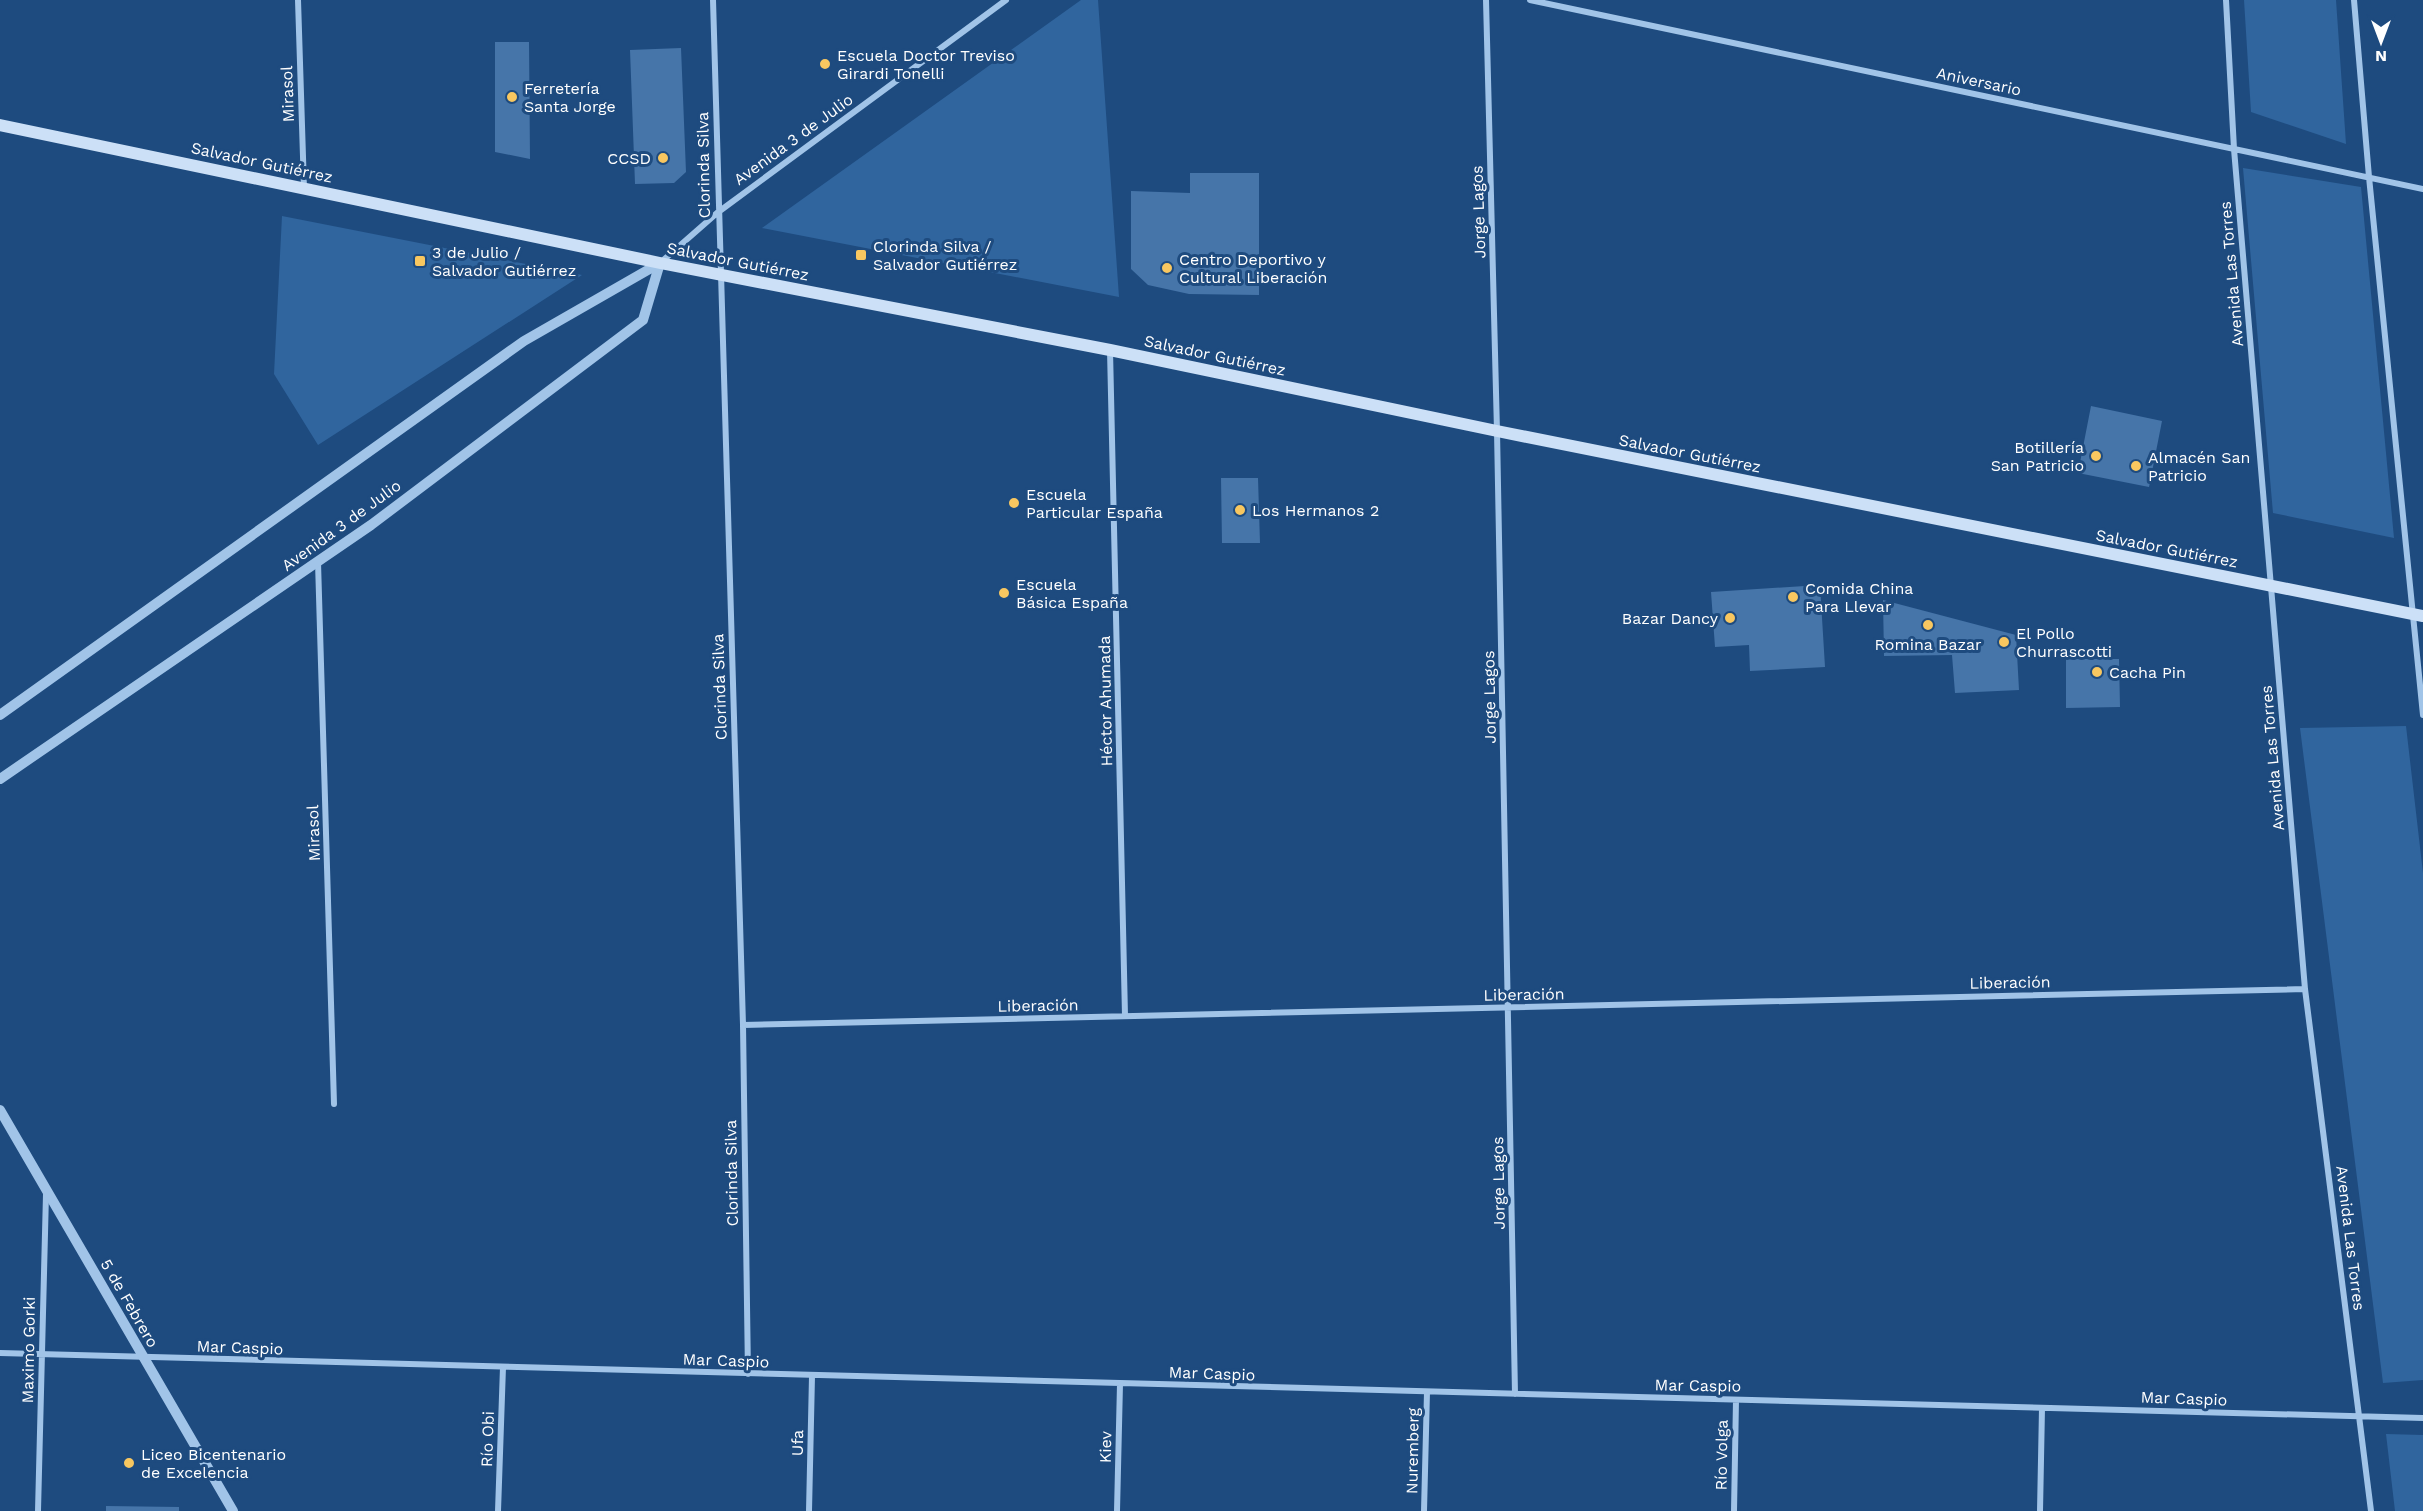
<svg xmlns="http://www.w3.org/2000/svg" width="2423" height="1511" font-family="'Work Sans',sans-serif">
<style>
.green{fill:#30659e}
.building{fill:#4675a9}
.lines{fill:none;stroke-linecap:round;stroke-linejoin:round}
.minor{stroke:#a1c4e8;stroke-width:6}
.tertiary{stroke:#a1c4e8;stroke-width:10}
.secondary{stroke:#cce0f7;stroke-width:12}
.poi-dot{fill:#f8c760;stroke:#1e4b7f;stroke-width:2}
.labels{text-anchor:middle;stroke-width:6;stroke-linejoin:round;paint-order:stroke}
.poi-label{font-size:16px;fill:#fff;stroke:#1e4b7f;text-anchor:start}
.street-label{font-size:16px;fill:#fff;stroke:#1e4b7f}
</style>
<rect width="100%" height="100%" fill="#1e4b7f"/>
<path class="green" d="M 1081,0 L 1098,0 L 1119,297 L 762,228 Z
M 2244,0 L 2336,0 L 2346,144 L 2251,112 Z
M 2243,168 L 2361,187 L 2394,538 L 2273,513 Z
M 282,216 L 582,275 L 318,445 L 274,374 Z
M 2406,726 L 2423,873 L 2423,1380 L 2383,1383 L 2300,728 Z
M 2386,1434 L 2423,1435 L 2423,1511 L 2395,1511 Z"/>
<path class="building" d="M 495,42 L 529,42 L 530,159 L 495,152 Z
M 681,48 L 686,172 L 674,183 L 635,184 L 630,50 Z
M 1190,173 L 1259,173 L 1259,295 L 1189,294 L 1148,285 L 1131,269 L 1131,191 L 1190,193 Z
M 2091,406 L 2162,421 L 2149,487 L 2078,473 Z
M 1221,478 L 1258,478 L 1260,543 L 1222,543 Z
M 1820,585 L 1825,667 L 1750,671 L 1749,645 L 1715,647 L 1711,592 Z
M 1883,600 L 2016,635 L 2019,690 L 1955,693 L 1952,655 L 1884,656 Z
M 2066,659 L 2119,659 L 2120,707 L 2066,708 Z
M 106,1506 L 179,1507 L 179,1511 L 106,1511 Z"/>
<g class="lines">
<path class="minor" d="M 298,0 L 304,188
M 713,0 L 743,1025 L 748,1374
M 1486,0 L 1497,431 L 1515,1394
M 1530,0 L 2423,189
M 2226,0 L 2234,149 L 2305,989 L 2371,1511
M 2354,0 L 2369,177 L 2423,715
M 660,263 L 717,213 L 1006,0
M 1110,350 L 1125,1016
M 318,562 L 334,1104
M 743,1025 L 2305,989
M 0,1353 L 2423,1418
M 38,1511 L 46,1194
M 498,1511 L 503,1367
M 809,1511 L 812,1376
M 1117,1511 L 1120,1384
M 1424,1511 L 1427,1392
M 1734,1511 L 1736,1400
M 2040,1511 L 2042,1408"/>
<path class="tertiary" d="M 0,715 L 524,341 L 660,263
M 0,779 L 371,525 L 643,320 L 660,263
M 0,1110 L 233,1511"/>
<path class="secondary" d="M 0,125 L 660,263 L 1110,350 L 1497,431 L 2423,616"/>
</g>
<g class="poi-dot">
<circle cx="825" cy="64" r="6"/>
<circle cx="512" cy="97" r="6"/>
<circle cx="663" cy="158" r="6"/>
<rect x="855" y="249" width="12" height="12" rx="3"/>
<rect x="414" y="255" width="12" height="12" rx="3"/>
<circle cx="1167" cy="268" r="6"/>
<circle cx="2096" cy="456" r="6"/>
<circle cx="2136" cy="466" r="6"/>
<circle cx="1014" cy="503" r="6"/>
<circle cx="1240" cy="510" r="6"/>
<circle cx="1004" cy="593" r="6"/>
<circle cx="1793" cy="597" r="6"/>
<circle cx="1730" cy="618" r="6"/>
<circle cx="1928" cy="625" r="6"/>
<circle cx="2004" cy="642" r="6"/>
<circle cx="2097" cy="672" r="6"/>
<circle cx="129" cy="1463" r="6"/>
</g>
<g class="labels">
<g class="poi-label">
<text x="837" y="61">Escuela Doctor Treviso<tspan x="837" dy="18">Girardi Tonelli</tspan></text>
<text x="524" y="94">Ferretería<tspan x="524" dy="18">Santa Jorge</tspan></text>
<text x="651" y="164" text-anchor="end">CCSD</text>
<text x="873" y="252">Clorinda Silva /<tspan x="873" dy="18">Salvador Gutiérrez</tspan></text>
<text x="432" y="258">3 de Julio /<tspan x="432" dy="18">Salvador Gutiérrez</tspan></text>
<text x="1179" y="265">Centro Deportivo y<tspan x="1179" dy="18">Cultural Liberación</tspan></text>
<text x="2084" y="453" text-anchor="end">Botillería<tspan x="2084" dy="18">San Patricio</tspan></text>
<text x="2148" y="463">Almacén San<tspan x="2148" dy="18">Patricio</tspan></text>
<text x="1026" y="500">Escuela<tspan x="1026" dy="18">Particular España</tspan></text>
<text x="1252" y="516">Los Hermanos 2</text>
<text x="1016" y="590">Escuela<tspan x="1016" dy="18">Básica España</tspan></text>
<text x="1805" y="594">Comida China<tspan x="1805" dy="18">Para Llevar</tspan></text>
<text x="1718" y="624" text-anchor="end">Bazar Dancy</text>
<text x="2016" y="639">El Pollo<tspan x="2016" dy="18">Churrascotti</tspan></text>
<text x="1928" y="650" text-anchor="middle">Romina Bazar</text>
<text x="2109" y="678">Cacha Pin</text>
<text x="141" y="1460">Liceo Bicentenario<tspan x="141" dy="18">de Excelencia</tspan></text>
</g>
<g class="street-label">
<text transform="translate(1979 81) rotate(12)" y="6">Aniversario</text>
<text transform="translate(287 94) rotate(-92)" y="6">Mirasol</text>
<text transform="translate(793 139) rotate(-36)" y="6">Avenida 3 de Julio</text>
<text transform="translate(262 162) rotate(12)" y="6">Salvador Gutiérrez</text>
<text transform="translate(703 165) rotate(-91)" y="6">Clorinda Silva</text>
<text transform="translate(1478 212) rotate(-92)" y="6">Jorge Lagos</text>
<text transform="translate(738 261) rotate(11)" y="6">Salvador Gutiérrez</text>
<text transform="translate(2231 274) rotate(-95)" y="6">Avenida Las Torres</text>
<text transform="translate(1215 355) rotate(12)" y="6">Salvador Gutiérrez</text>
<text transform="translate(1690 453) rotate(11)" y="6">Salvador Gutiérrez</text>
<text transform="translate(341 525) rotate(-36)" y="6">Avenida 3 de Julio</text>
<text transform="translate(2167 548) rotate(11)" y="6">Salvador Gutiérrez</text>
<text transform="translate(719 687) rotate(-92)" y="6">Clorinda Silva</text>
<text transform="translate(1489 697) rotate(-91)" y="6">Jorge Lagos</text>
<text transform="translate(1105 701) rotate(-91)" y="6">Héctor Ahumada</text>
<text transform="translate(2272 758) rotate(-95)" y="6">Avenida Las Torres</text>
<text transform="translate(313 833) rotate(-92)" y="6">Mirasol</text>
<text transform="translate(2010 982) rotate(-1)" y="6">Liberación</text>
<text transform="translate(1524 994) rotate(-1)" y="6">Liberación</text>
<text transform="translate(1038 1005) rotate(-1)" y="6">Liberación</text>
<text transform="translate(731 1173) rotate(-91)" y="6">Clorinda Silva</text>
<text transform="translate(1498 1183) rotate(-91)" y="6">Jorge Lagos</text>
<text transform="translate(2351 1238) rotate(83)" y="6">Avenida Las Torres</text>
<text transform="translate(130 1303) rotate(60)" y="6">5 de Febrero</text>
<text transform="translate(240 1347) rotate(2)" y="6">Mar Caspio</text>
<text transform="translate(28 1350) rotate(-89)" y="6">Maximo Gorki</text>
<text transform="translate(726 1360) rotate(2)" y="6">Mar Caspio</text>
<text transform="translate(1212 1373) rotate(2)" y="6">Mar Caspio</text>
<text transform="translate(1698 1385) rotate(1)" y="6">Mar Caspio</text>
<text transform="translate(2184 1398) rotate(2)" y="6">Mar Caspio</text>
<text transform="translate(487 1439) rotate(-88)" y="6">Río Obi</text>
<text transform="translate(797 1443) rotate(-89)" y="6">Ufa</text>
<text transform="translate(1105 1447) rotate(-89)" y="6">Kiev</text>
<text transform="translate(1412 1451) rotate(-89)" y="6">Nuremberg</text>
<text transform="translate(1721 1455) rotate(-89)" y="6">Río Volga</text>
</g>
</g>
<g transform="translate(2381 42) rotate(180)" stroke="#1e4b7f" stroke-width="4.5" paint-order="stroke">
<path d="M0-4.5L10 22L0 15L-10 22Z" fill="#ffffff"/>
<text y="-9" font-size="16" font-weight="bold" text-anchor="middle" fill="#ffffff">N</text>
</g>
</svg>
